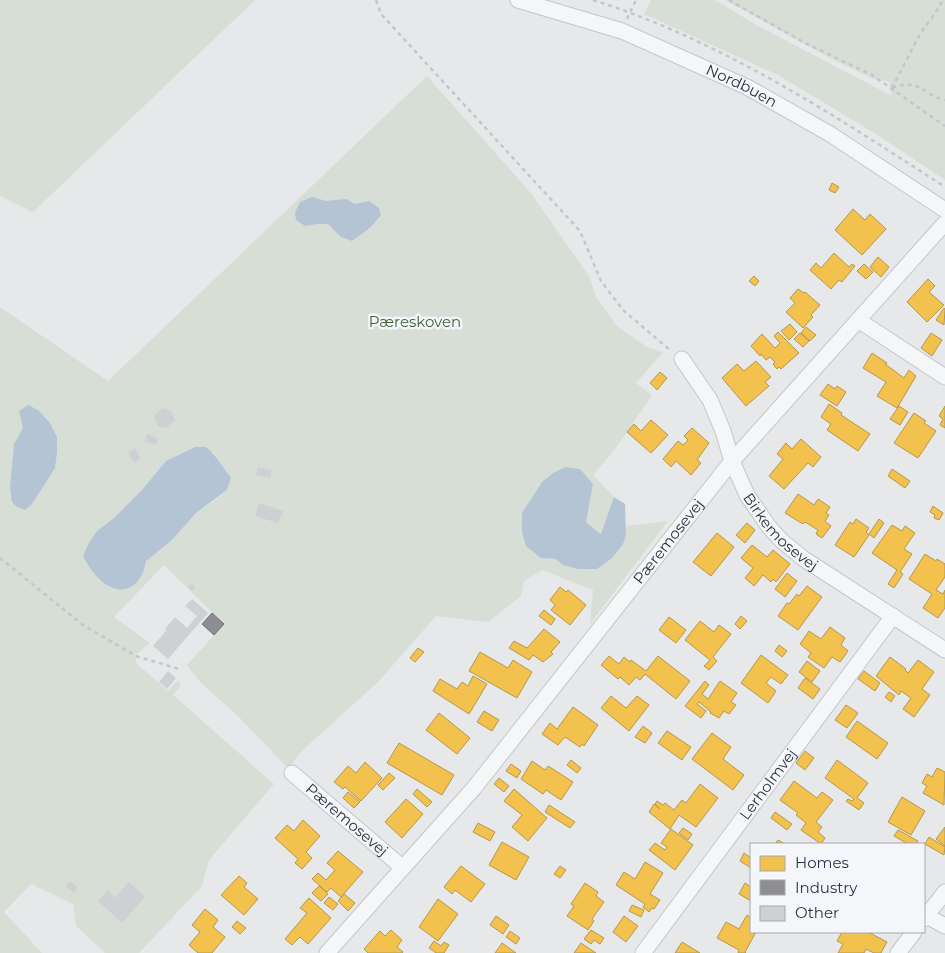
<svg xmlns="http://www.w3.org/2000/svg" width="945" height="953" font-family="Montserrat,sans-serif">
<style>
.green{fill:#d6ded6;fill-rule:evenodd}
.water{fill:#b4c4d5}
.homes{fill:#f2c14e;stroke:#b6974b}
.industry{fill:#8d8d92;stroke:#70727b}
.building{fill:#ced0d3}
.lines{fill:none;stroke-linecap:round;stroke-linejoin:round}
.minor-casing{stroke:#c4c6c8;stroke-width:17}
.path{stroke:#c5c6ca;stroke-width:2.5;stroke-dasharray:4 4;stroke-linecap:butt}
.minor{stroke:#f5f6f7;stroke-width:15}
.labels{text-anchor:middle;stroke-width:5;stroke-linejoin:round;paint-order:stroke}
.street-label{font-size:15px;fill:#2b3445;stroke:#f4f6f9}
.park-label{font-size:15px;fill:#3f6138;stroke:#f4f6f9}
</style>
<rect width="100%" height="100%" fill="#e6e8ea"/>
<path class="green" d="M 0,0 L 255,0 L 33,212 L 0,196 Z
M 651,0 L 715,0 L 758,26 L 892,96 L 889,82 L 871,78 L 832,59 L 725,0 L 945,0 L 945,180 L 876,134 L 778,75 L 644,14 Z
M 427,76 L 530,192 L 589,276 L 596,297 L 617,326 L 647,347 L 663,352 L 636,383 L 652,395 L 615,449 L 593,475 L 614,497 L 602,534 L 586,522 L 541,558 L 556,559 L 563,565 L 626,535 L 626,526 L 668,521 L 590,624 L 593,590 L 542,570 L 524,581 L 521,596 L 488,622 L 436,616 L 379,681 L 304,749 L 288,768 L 238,716 L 200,682 L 187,665 L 224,624 L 164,565 L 114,617 L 150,643 L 137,654 L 136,663 L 168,691 L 178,680 L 181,686 L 173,695 L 274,784 L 209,860 L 202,886 L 139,953 L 105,953 L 76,926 L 73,904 L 31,884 L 4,912 L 42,953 L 0,953 L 0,307 L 108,381 ZM 195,447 L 213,453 L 222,467 L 231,477 L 227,490 L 214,501 L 196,513 L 172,540 L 145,561 C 144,573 140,579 131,587 L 97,531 L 114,518 L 142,490 L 166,461 Z"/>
<path class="water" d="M 312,197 L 326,201 L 346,199 L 355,204 L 369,201 L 379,208 L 381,215 L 371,227 L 352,241 L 341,237 L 328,224 L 317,224 L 305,226 L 296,220 L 295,213 L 300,202 Z
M 28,405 L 38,410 L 50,423 L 57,437 L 57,452 L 55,468 L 32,504 L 25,510 L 17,507 L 12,502 L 10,488 L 14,444 L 23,428 L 19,411 Z
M 195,447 L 206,447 C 216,455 222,467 231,477 L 227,490 L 196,513 L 172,540 L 146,561 C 144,570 143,575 137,582 C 116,603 92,575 83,556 L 89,543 L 97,531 L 114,518 L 142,490 L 166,461 Z
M 566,467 L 580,469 L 593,484 L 586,522 L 601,534 L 614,497 L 625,504 L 626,535 L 623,544 L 612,558 L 597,569 L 578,569 L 563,565 L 556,559 L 541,558 L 526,546 L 522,532 L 522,513 L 542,482 L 553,473 Z"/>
<path class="homes" d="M 832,183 L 839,187 L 835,193 L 829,190 Z
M 853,209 L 865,220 L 870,214 L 886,229 L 862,255 L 835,230 Z
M 834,253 L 849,267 L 852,264 L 855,266 L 842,282 L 839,280 L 831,289 L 810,270 L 816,263 L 821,268 Z
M 878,257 L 889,267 L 881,277 L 870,267 Z
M 864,264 L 873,272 L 866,279 L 857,271 Z
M 754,276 L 759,281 L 755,286 L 749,281 Z
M 928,279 L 935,286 L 929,292 L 944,305 L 927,322 L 907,302 Z
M 798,289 L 804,293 L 805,292 L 820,305 L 811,315 L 813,317 L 803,328 L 786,312 L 795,303 L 790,298 Z
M 944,308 L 945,309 L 944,325 L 936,320 Z
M 790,324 L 797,332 L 789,340 L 781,331 Z
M 806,327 L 816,335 L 810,341 L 801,333 Z
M 778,332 L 799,353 L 781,369 L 779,367 L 777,369 L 773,364 L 775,362 L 770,357 L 766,360 L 761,354 L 760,356 L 751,346 L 762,334 L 775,348 L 780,343 L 774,336 Z
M 800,333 L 809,341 L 803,347 L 794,339 Z
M 931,333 L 942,340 L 932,356 L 921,348 Z
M 872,353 L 887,363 L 885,364 L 904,378 L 909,370 L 916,376 L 897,408 L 877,396 L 886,382 L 863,368 Z
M 756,361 L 771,377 L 765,382 L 769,386 L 746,406 L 722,378 L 737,364 L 744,371 Z
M 660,372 L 667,378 L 657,390 L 650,383 Z
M 828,384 L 835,389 L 837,386 L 846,392 L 837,406 L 820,395 Z
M 829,404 L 842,413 L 841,415 L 870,434 L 858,451 L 827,430 L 831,424 L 821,417 Z
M 899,406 L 908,412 L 900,425 L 890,419 Z
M 945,406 L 945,428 L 940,425 L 943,419 L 939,416 Z
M 914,413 L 926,421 L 924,423 L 936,431 L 918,458 L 894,443 Z
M 651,420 L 668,435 L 651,453 L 627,432 L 634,424 L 641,431 Z
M 692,428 L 709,443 L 697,460 L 701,463 L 691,475 L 676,461 L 671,467 L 663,459 L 678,441 L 683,445 L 688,440 L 684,436 Z
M 801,439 L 821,457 L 813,467 L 808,463 L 784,489 L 769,476 L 783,459 L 777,454 L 786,443 L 792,449 Z
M 892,469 L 910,481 L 905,488 L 888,476 Z
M 798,494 L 814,505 L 818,499 L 830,507 L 826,513 L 829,515 L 825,521 L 831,526 L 822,538 L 816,534 L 818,530 L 805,522 L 803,524 L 785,513 Z
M 933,506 L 943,513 L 939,520 L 934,518 L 935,515 L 930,512 Z
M 856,519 L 869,528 L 866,532 L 869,535 L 854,557 L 835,545 L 850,522 L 853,524 Z
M 879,519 L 884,523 L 874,538 L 869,534 Z
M 747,523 L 755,530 L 745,543 L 736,535 Z
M 892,525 L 902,531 L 905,526 L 915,533 L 904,549 L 912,554 L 900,572 L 903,574 L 894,588 L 888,584 L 897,570 L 872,553 Z
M 717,533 L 734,547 L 711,576 L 693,562 Z
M 752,545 L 767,557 L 773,550 L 790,564 L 776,582 L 773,579 L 771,582 L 763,575 L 754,586 L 745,578 L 753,568 L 741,558 Z
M 925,554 L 936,561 L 937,559 L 945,564 L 945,577 L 936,590 L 943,594 L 945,590 L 945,608 L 938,618 L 923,608 L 932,594 L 909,579 Z
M 787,573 L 797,581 L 785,597 L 775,589 Z
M 807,586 L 822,597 L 798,630 L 778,616 L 787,603 L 789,604 L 797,594 L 799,596 Z
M 560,587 L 566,592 L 568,590 L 586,605 L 570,625 L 551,610 L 555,605 L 550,600 Z
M 544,610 L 555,619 L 551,625 L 539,616 Z
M 741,616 L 747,621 L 740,629 L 735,624 Z
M 669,617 L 686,630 L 676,643 L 659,630 Z
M 700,621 L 714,632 L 719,625 L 731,634 L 713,657 L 717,661 L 709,670 L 704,666 L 710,660 L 685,640 Z
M 830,627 L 845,638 L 841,645 L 848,651 L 840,662 L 832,657 L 824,668 L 808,657 L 811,653 L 800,644 L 809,631 L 821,639 Z
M 544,629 L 560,642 L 551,652 L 553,654 L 543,662 L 533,655 L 529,660 L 509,648 L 514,641 L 527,648 Z
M 779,645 L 787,651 L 782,657 L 775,651 Z
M 418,648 L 424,652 L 415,662 L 410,658 Z
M 480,652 L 508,668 L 513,660 L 532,672 L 517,698 L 469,671 Z
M 761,655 L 788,675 L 781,684 L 771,677 L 766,683 L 776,691 L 768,703 L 741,683 Z
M 609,656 L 619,664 L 624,657 L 630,662 L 631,660 L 646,671 L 658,656 L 690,681 L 676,699 L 645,674 L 640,680 L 636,677 L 629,685 L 620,677 L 618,679 L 601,665 Z
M 890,657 L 906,669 L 905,670 L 908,673 L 918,660 L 934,672 L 922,689 L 930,695 L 914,717 L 903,709 L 911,698 L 901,691 L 899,695 L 876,676 Z
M 807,661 L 820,671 L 812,682 L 799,672 Z
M 864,671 L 880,683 L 875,691 L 858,679 Z
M 473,676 L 487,684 L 469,714 L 433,691 L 440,679 L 457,689 L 462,682 L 468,686 Z
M 805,678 L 820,689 L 813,699 L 798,688 Z
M 705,681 L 709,685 L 702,694 L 708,699 L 720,681 L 737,693 L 731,702 L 736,705 L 729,714 L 724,711 L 719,718 L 710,713 L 711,712 L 699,702 L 697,704 L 706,711 L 701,718 L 685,706 Z
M 889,692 L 895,696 L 891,702 L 885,697 Z
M 611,696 L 626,708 L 637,696 L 649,705 L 629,731 L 601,708 Z
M 846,705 L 858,713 L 847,728 L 835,720 Z
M 573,707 L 598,725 L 584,746 L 582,744 L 580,747 L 565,737 L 558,745 L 542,734 L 550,723 L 557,729 Z
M 484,711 L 499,720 L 492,731 L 477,722 Z
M 439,713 L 470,738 L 457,754 L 426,730 Z
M 857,721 L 888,743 L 877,759 L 846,737 Z
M 643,726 L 652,733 L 645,743 L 635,737 Z
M 667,731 L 691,747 L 682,760 L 658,743 Z
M 712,733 L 731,747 L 723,759 L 744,775 L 733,790 L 692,759 Z
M 399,743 L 454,775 L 442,795 L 387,763 Z
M 805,751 L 814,758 L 805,770 L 796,763 Z
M 571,760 L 581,768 L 577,773 L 567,765 Z
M 837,760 L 868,783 L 857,798 L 864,803 L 859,810 L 846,801 L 848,799 L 852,801 L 854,799 L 825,778 Z
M 532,761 L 545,770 L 548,766 L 573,782 L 561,800 L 546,790 L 543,794 L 521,779 Z
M 365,762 L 382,778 L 361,801 L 345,787 L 343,789 L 334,782 L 348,766 L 356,773 Z
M 511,764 L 521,771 L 517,778 L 506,771 Z
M 937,768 L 945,772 L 944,805 L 923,793 L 927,786 L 922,783 L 927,774 L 932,777 Z
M 389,773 L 395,778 L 383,790 L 378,785 Z
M 499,778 L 509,786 L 504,792 L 494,784 Z
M 794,781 L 817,798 L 822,792 L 833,800 L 816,822 L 822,827 L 818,832 L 825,838 L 821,844 L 801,830 L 806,823 L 796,815 L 798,813 L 780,800 Z
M 700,784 L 718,798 L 696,827 L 679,815 L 670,829 L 649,812 L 654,804 L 660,809 L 655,804 L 657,801 L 663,805 L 665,803 L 674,810 L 682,800 L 686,803 Z
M 417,789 L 432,802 L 427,807 L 413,794 Z
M 514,789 L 547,818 L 528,841 L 512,827 L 522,815 L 504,801 Z
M 348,792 L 360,802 L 354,808 L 343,798 Z
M 902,797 L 925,811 L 911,835 L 888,822 Z
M 406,799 L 423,814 L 402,838 L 385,822 Z
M 549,805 L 575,822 L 570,828 L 545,812 Z
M 775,812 L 792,824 L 787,830 L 771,818 Z
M 303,820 L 320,836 L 306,852 L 312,858 L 302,869 L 295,863 L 298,859 L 275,838 L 287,825 L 294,831 Z
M 478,823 L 495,832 L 490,841 L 473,832 Z
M 945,827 L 945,846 L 936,839 Z
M 683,828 L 692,834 L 688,840 L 679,833 Z
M 671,829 L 693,845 L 675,870 L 649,850 L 655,843 L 665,850 L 667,847 L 661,843 Z
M 898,830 L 918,841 L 916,844 L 908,844 L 894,836 Z
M 929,837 L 945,847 L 944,855 L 925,844 Z
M 778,840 L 785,844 L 775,844 Z
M 502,842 L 529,857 L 516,880 L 489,865 Z
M 338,851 L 363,872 L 341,897 L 331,888 L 327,892 L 312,879 L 318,873 L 326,880 L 335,870 L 327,863 Z
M 744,853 L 751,858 L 751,868 L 740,861 Z
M 645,862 L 663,873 L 650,894 L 660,900 L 654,909 L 652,908 L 649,912 L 643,907 L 645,904 L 616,885 L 624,872 L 635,879 Z
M 461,866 L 485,884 L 471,902 L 455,890 L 452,894 L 444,887 Z
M 560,866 L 566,870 L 560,878 L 554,874 Z
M 239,876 L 247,883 L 244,887 L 258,899 L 244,915 L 221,895 Z
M 585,883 L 598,892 L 596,896 L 604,902 L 592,919 L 594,921 L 588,930 L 567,916 L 574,906 L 571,904 Z
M 745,883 L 751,887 L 751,901 L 739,894 Z
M 319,886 L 328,894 L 321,901 L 312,893 Z
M 344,894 L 355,903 L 348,911 L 338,901 Z
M 329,897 L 338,904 L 333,910 L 324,903 Z
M 309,898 L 331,918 L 308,944 L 300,937 L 292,945 L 285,939 L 307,913 L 300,908 Z
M 438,899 L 458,914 L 438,941 L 419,927 Z
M 632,905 L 644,910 L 641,917 L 629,911 Z
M 205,909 L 218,920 L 213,927 L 225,937 L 212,953 L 198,953 L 189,945 L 200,932 L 192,925 Z
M 747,915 L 751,918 L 751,932 L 756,932 L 745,952 L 746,953 L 738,953 L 739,950 L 717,938 L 726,922 L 739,929 Z
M 496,916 L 509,925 L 503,934 L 490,925 Z
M 624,916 L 638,926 L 626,942 L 613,932 Z
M 237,921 L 246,928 L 240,934 L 232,927 Z
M 391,930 L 402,940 L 397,947 L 403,952 L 402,953 L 368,953 L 364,949 L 380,931 L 385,936 Z
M 591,930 L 604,938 L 600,944 L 594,940 L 591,944 L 584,939 Z
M 510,931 L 520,938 L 516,944 L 506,937 Z
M 842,932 L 868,932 L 887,942 L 881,953 L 874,953 L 866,949 L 864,953 L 838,953 L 843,944 L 837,941 Z
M 434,941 L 441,946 L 444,942 L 449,945 L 444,953 L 436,953 L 429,948 Z
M 682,942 L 700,953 L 675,953 Z
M 502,943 L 516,953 L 495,953 Z
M 581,943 L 596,953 L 574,953 Z"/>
<path class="industry" d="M 212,613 L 224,624 L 214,635 L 202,624 Z"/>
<path class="building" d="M 162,408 L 171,411 L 175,420 L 166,428 L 158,426 L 154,416 Z
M 147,434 L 158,439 L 156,445 L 145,441 Z
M 135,448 L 140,459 L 134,463 L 128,452 Z
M 258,467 L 272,470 L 270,478 L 256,475 Z
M 259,503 L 283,511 L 278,523 L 255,516 Z
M 191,583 L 195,587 L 192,591 L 188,587 Z
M 192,599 L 208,613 L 168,659 L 153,646 L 167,630 L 165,629 L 175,617 L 187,628 L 197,616 L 185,606 Z
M 168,671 L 176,678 L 167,689 L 159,682 Z
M 70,881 L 78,888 L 74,893 L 66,886 Z
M 129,882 L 145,897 L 122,923 L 98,901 L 108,890 L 115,898 Z"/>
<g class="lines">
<g class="minor-casing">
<g id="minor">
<path id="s1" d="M 518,0 L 622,31 L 747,87 L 830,134 L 945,210"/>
<path d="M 858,320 L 945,377"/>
<path id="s2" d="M 682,359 L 710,400 L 723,431 L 732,461 L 747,495 L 769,527 L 782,541 L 804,559 L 945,650"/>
<path id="s3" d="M 292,773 L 403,868"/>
<path d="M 927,916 L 945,926"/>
<path d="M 924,919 L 945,892"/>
<path id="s4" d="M 327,953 L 474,788 L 732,461 L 945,223"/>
<path id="s5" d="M 643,953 L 893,616"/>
<path d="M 898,953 L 914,932"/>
</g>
</g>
<path class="path" d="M 376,0 L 381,14 L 580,231 L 601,281 L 623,310 L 671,351
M 593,0 C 720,40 834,115 945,187
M 729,0 L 805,43 L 872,75 L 945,126
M 627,19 L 636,0
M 892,88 L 920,34 L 940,6 L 942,0
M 892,88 C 922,78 919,93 945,100
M 0,558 L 83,625 L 136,656 L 179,669"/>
<use href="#minor" class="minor"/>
</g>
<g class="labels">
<g class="street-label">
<text dy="5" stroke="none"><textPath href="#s1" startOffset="240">Nordbuen</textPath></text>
<text dy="5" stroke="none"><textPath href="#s2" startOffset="202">Birkemosevej</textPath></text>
<text dy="5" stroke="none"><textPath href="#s4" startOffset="535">Pæremosevej</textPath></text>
<text dy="5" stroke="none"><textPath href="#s5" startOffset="210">Lerholmvej</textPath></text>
<text dy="5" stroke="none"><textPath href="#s3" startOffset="72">Pæremosevej</textPath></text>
</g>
<g class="park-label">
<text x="415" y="327">Pæreskoven</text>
</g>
</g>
<rect x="750" y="843" width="175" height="90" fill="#f4f6f9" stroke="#a4a8b1"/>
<rect x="760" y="856" width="25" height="15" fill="#f2c14e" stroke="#a4a8b1"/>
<text x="795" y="868" font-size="15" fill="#2b3445">Homes</text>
<rect x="760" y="880" width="25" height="15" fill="#8d8d92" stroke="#a4a8b1"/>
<text x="795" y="893" font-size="15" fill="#2b3445">Industry</text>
<rect x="760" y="906" width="25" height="15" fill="#ced0d3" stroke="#a4a8b1"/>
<text x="795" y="918" font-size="15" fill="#2b3445">Other</text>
</svg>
